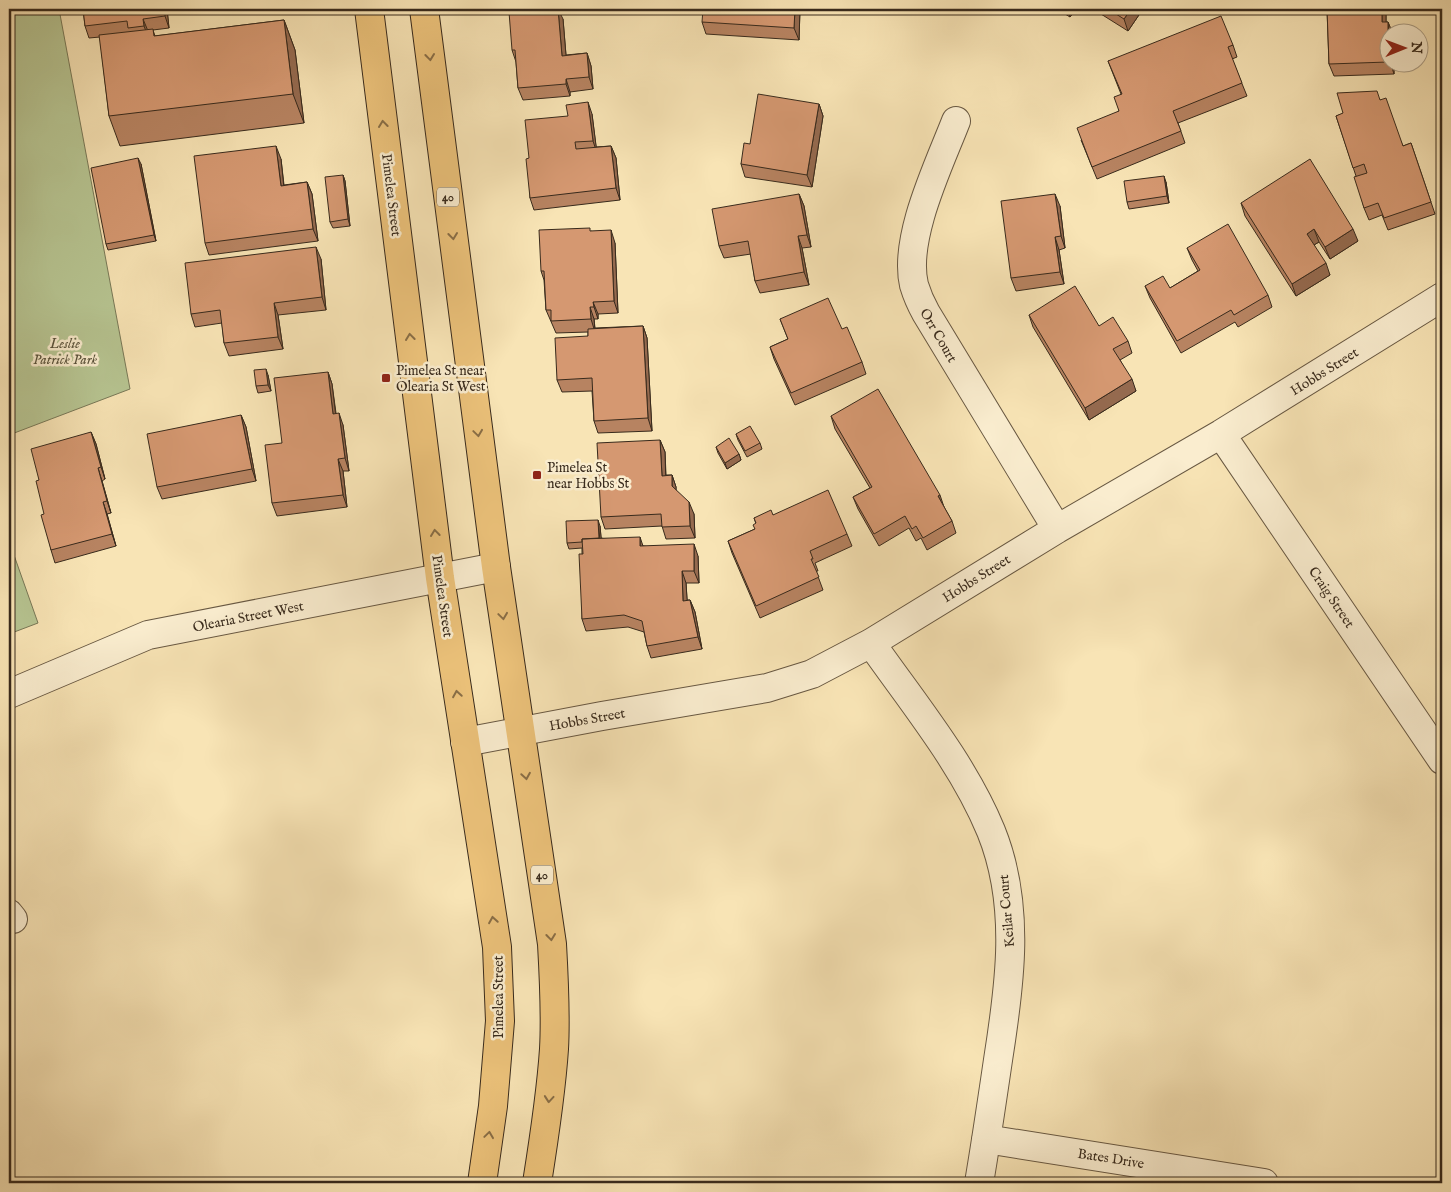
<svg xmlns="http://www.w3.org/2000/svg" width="1451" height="1192" font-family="'IM FELL English',serif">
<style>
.green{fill:#b7c592;stroke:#787857}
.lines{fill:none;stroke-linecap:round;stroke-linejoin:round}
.minor-casing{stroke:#685842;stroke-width:30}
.major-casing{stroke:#382a1c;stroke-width:30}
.minor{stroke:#faedcf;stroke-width:28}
.major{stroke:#ecc27a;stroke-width:28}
.wall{fill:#b78361;stroke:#382a1c}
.shaded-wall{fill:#956a4f;stroke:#382a1c}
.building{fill:#d59871;stroke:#382a1c}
.oneway{stroke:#896e46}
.poi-dot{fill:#8f2418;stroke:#faedcf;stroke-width:2}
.labels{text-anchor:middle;stroke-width:5;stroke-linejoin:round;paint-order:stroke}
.shield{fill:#faedcf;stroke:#726452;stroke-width:1}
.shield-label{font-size:12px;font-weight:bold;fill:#382a1c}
.street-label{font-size:14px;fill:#382a1c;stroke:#faedcf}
.park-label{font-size:14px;font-style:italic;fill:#58513a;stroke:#faedcf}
.poi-label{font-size:14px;fill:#382a1c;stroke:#faedcf;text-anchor:start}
</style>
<rect width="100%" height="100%" fill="#f8e4b5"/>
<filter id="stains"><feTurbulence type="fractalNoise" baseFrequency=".004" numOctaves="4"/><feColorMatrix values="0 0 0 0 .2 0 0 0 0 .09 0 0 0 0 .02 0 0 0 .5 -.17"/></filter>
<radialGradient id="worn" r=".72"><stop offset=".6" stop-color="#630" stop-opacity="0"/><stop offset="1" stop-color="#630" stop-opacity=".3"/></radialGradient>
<path class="green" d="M 9,9 L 59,9 L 130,389 L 9,435 Z
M 9,541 L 38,623 L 9,634 Z"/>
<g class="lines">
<g class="minor-casing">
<path id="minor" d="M 956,121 C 939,165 903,238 914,285 C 917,295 921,304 926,313 L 1057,529
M 1221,434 L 1442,760
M 871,643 C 913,703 963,763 991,831 C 1021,905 1010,984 998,1060 C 992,1101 986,1142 979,1183
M 9,694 L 148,635 L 496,567
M 465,742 L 602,716 L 767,688 L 812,674 L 871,643 L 1057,529 L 1221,434 L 1442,297
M 9,914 L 13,919
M 986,1139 L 1264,1183"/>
</g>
<g class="major-casing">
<path id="major" d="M 369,9 L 440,578 L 497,947 L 500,1021 L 493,1106 L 482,1183
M 424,9 L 496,567 L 552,944 C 554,979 556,1014 554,1049 C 551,1094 544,1139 537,1183"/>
</g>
<use href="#minor" class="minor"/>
<use href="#major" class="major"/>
</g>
<path class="wall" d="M 83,9 L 167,9 L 169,28 L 153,30 L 155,36 L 284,20 L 295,50 L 304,123 L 120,146 L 109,116 L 100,37 L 89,38 L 85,26 Z
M 800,9 L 799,40 L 706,34 L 702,22 Z
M 1057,9 L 1076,9 L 1070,17 Z
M 1093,9 L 1143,9 L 1128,31 Z
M 1327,9 L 1386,9 L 1386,22 L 1388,22 L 1392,32 L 1388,32 L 1388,62 L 1394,62 L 1394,74 L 1334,76 L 1329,64 Z
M 563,19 L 566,55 L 587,53 L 591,66 L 593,89 L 570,92 L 570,96 L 523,100 L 518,88 L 516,62 L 512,50 Z
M 1233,45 L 1237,57 L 1232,59 L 1247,96 L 1178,123 L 1185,143 L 1097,179 L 1081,140 L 1119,111 L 1121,94 L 1108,61 Z
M 1381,100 L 1403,146 L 1411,143 L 1435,214 L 1388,230 L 1382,215 L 1369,220 L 1364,208 L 1356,176 L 1336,116 Z
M 819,104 L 823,116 L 812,187 L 745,177 L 741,164 L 750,144 Z
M 592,114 L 596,147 L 611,146 L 616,158 L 620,200 L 534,210 L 530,198 L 529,158 Z
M 281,159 L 284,185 L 307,182 L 312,194 L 318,241 L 209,255 L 205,243 Z
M 141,164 L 156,241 L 108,250 L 106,244 Z
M 343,175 L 345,181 L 350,226 L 333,228 L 330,222 Z
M 1166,182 L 1169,203 L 1129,209 L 1127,202 Z
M 799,194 L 804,206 L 811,247 L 802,248 L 809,285 L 760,293 L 755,281 L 751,254 L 724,258 L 719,246 Z
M 1241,203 L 1358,241 L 1330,259 L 1319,242 L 1314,245 L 1330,275 L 1296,296 L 1245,216 Z
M 1060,206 L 1065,248 L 1059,250 L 1064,284 L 1016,291 L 1011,278 Z
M 591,231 L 615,243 L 618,313 L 598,314 L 598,319 L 594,319 L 595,328 L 643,326 L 647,338 L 652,431 L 598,433 L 594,421 L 592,391 L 562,392 L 557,380 L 588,336 L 588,332 L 556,333 L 546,310 L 544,280 L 541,271 Z
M 1187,248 L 1268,295 L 1272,307 L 1238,327 L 1235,322 L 1181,353 L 1150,298 L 1145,286 L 1170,288 L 1198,271 L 1192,260 Z
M 321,259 L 326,310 L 278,315 L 283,349 L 229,356 L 224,343 L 222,323 L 195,327 L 191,314 Z
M 1029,315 L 1099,326 L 1128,341 L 1132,353 L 1120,360 L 1136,391 L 1089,420 L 1033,327 Z
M 780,319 L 842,329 L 862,362 L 866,374 L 795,405 L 774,359 L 770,347 L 788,339 Z
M 328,372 L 332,384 L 336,413 L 343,425 L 349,471 L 343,471 L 347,507 L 277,516 L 272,503 L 282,443 Z
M 268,375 L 271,391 L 258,393 L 256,386 Z
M 241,415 L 246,427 L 256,481 L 162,499 L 157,487 Z
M 831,416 L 944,507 L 952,521 L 956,533 L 927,550 L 921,538 L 916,541 L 909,528 L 879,546 L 858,509 L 853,497 L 870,488 L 835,429 Z
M 91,432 L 96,444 L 105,479 L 102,481 L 111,513 L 107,514 L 116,546 L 55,563 L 51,550 L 39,480 Z
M 736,434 L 760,443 L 762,449 L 747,457 L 738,440 Z
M 660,440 L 665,452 L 666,475 L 672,475 L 676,487 L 676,490 L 694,514 L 695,538 L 666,539 L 662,526 L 605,529 L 601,517 Z
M 716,447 L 739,454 L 741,460 L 727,469 L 718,453 Z
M 773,515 L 847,534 L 852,546 L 815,563 L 818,571 L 816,571 L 823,590 L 760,618 L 732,553 L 728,541 L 755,529 L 756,524 L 754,518 Z
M 600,526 L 601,538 L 698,556 L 699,583 L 686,583 L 687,600 L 690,600 L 695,612 L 702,649 L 651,658 L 647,646 L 644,632 L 628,627 L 586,631 L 582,619 L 582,548 L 569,549 L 567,543 Z"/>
<path class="shaded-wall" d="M 164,9 L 167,9 L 169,28 L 165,16 Z
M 558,9 L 563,19 L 567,68 L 562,56 Z
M 795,9 L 800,9 L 799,40 L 794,28 Z
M 1067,9 L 1076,9 L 1070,17 Z
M 1131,9 L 1143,9 L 1128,31 L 1124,19 Z
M 1382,9 L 1386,9 L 1386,34 L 1382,22 Z
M 143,19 L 148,31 L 149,39 L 144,26 Z
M 284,20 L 295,50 L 304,123 L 293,94 Z
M 1388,22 L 1392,32 L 1389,32 Z
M 587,53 L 591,66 L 593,89 L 589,77 Z
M 1390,62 L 1394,62 L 1394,74 Z
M 566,79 L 570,92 L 570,96 L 566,84 Z
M 588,102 L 592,114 L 597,153 L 593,141 Z
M 819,104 L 823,116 L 812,187 L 807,175 Z
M 276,146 L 281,159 L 285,198 L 281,186 Z
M 611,146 L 616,158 L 620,200 L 616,188 Z
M 138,158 L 141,164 L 156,241 L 154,235 Z
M 343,175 L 345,181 L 350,226 L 348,219 Z
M 1164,176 L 1166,182 L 1169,203 L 1167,196 Z
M 307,182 L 312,194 L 318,241 L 313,229 Z
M 799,194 L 804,206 L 811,247 L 807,235 Z
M 1055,194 L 1060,206 L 1065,248 L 1061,236 Z
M 1314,229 L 1319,242 L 1312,246 L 1307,234 Z
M 1353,229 L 1358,241 L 1330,259 L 1325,247 Z
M 611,230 L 615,243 L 618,313 L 614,301 Z
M 798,236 L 802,248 L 809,285 L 804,272 Z
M 1055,237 L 1059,250 L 1064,284 L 1060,272 Z
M 316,247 L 321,259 L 326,310 L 322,297 Z
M 1326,263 L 1330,275 L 1296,296 L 1292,284 Z
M 593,302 L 598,314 L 598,319 L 594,307 Z
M 274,303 L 278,315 L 283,349 L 278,337 Z
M 590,307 L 594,319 L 595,332 L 591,319 Z
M 643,326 L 647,338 L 652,431 L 648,418 Z
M 266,369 L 268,375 L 271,391 L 268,385 Z
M 328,372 L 332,384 L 337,426 L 333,414 Z
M 1132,379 L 1136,391 L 1089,420 L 1085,408 Z
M 339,413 L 343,425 L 349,471 L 345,458 Z
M 241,415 L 246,427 L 256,481 L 252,469 Z
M 91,432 L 96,444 L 105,479 L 101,467 Z
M 660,440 L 665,452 L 666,488 L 662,476 Z
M 739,454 L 741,460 L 727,469 L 725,463 Z
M 338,459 L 343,471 L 347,507 L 343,495 Z
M 98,468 L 102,481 L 111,513 L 107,501 Z
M 672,475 L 676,487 L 676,498 L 672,486 Z
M 940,495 L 944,507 L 938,496 Z
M 103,502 L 107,514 L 116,546 L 112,534 Z
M 689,502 L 694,514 L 695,538 L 690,526 Z
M 598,520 L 600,526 L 602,547 L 600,541 Z
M 640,537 L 644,549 L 640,546 Z
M 694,544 L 698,556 L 699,583 L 694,571 Z
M 682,571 L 686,583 L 688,613 L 683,601 Z
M 690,600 L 695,612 L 702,649 L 698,637 Z"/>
<path class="building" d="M 83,9 L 164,9 L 165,16 L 143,19 L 144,26 L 128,28 L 127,21 L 85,26 Z
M 542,9 L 558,9 L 562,56 L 587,53 L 589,77 L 566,79 L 566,84 L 518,88 L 515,50 L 512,50 L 509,12 Z
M 703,9 L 795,9 L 794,28 L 702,22 Z
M 1108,9 L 1131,9 L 1124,19 Z
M 1327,9 L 1382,9 L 1382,22 L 1388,22 L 1388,62 L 1329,64 Z
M 1221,16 L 1233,45 L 1228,47 L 1242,83 L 1173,111 L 1181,131 L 1092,167 L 1077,128 L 1119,111 L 1114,97 L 1122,94 L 1108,61 Z
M 284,20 L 293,94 L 109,116 L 99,35 L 153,29 L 154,36 Z
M 1377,91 L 1380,100 L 1386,98 L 1403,146 L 1411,143 L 1431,202 L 1384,218 L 1378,203 L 1364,208 L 1354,177 L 1367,173 L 1364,164 L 1353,168 L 1336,116 L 1343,113 L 1337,93 Z
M 758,94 L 819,104 L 807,175 L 741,164 L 744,143 L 750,144 Z
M 588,102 L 593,141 L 575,142 L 576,149 L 611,146 L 616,188 L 530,198 L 526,159 L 529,158 L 525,120 L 568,116 L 566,105 Z
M 276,146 L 281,186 L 307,182 L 313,229 L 205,243 L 194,156 Z
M 138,158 L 154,235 L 106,244 L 91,168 Z
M 1310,159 L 1353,229 L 1325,247 L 1314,229 L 1307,234 L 1326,263 L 1292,284 L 1241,203 Z
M 343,175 L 348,219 L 330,222 L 325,177 Z
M 1164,176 L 1167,196 L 1127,202 L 1124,181 Z
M 799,194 L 807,235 L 798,236 L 804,272 L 755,281 L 748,241 L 719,246 L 712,209 Z
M 1055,194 L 1061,236 L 1055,237 L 1060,272 L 1011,278 L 1001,201 Z
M 1228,224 L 1268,295 L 1234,315 L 1231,310 L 1177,341 L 1145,286 L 1163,276 L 1170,288 L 1200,270 L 1187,248 Z
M 590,228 L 590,231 L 611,230 L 614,301 L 593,302 L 594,307 L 590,307 L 591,319 L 551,321 L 551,310 L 546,310 L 544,271 L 541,271 L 539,230 Z
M 316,247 L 322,297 L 274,303 L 278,337 L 224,343 L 220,310 L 191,314 L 185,263 Z
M 1075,286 L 1099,326 L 1113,317 L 1128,341 L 1113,349 L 1132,379 L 1085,408 L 1029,315 Z
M 828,298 L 842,329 L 847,327 L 862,362 L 791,393 L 770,347 L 788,339 L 780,319 Z
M 643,326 L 648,418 L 594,421 L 592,378 L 557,380 L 555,338 L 588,336 L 588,329 Z
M 266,369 L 268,385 L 256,386 L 254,370 Z
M 328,372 L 333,414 L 339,413 L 345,458 L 338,459 L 343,495 L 272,503 L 265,445 L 282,443 L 274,378 Z
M 878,389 L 940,495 L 938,496 L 952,521 L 923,538 L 916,526 L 912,529 L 905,516 L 874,534 L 853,497 L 872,487 L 831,416 Z
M 241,415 L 252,469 L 157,487 L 147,434 Z
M 750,426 L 760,443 L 745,451 L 736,434 Z
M 91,432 L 101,467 L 98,468 L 107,501 L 103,502 L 112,534 L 51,550 L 41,515 L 44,514 L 36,481 L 39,480 L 31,449 Z
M 729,438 L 739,454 L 725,463 L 716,447 Z
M 660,440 L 662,476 L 672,475 L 672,486 L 689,502 L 690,526 L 662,527 L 661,514 L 601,517 L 597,443 Z
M 828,490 L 847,534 L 810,551 L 813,559 L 811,559 L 819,577 L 756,606 L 728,541 L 755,529 L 753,525 L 756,523 L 754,518 L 771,510 L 773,515 Z
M 598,520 L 599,538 L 582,539 L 582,542 L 567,543 L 566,521 Z
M 640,537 L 640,546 L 694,544 L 694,571 L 682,571 L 683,601 L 690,600 L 698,637 L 647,646 L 642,621 L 624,615 L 582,619 L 579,554 L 583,554 L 582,539 Z"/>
<defs><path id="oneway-chevron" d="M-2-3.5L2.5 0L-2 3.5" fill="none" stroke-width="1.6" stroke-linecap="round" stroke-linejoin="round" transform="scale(1.25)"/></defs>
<g class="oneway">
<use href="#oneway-chevron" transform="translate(430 57) rotate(83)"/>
<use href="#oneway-chevron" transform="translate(383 124) rotate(-97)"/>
<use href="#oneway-chevron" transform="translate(453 236) rotate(83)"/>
<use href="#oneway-chevron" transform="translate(410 337) rotate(-97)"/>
<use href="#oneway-chevron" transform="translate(478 433) rotate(82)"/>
<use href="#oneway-chevron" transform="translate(435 533) rotate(-97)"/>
<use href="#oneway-chevron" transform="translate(503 616) rotate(82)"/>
<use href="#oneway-chevron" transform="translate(457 694) rotate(-99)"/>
<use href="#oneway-chevron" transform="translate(526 776) rotate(81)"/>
<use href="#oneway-chevron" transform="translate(493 920) rotate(-99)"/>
<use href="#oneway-chevron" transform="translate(551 937) rotate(83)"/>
<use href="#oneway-chevron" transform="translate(549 1099) rotate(95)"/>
<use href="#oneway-chevron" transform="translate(489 1135) rotate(-82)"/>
</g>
<g class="poi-dot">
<rect x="381" y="373" width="10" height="10" rx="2.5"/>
<rect x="532" y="470" width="10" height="10" rx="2.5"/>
</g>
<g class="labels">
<g class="shield">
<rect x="437" y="187.5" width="22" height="19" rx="4"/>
<rect x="531" y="865.5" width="22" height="19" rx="4"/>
</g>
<g class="shield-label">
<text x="448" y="201">40</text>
<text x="542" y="879">40</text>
</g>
<g class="street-label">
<text transform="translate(392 195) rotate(83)" y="5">Pimelea Street</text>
<text transform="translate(939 335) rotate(60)" y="5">Orr Court</text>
<text transform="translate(1324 371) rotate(-32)" y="5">Hobbs Street</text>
<text transform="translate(976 578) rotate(-32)" y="5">Hobbs Street</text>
<text transform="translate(443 596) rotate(82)" y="5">Pimelea Street</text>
<text transform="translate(1332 597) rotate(56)" y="5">Craig Street</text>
<text transform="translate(248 616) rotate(-11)" y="5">Olearia Street West</text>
<text transform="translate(587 719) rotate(-10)" y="5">Hobbs Street</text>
<text transform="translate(1006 911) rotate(-95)" y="5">Keilar Court</text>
<text transform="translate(498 997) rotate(-90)" y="5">Pimelea Street</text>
<text transform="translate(1111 1158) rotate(9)" y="5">Bates Drive</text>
</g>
<g class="park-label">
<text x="65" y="348">Leslie<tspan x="65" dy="16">Patrick Park</tspan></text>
</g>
<g class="poi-label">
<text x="396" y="375">Pimelea St near<tspan x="396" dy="16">Olearia St West</tspan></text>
<text x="547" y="472">Pimelea St<tspan x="547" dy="16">near Hobbs St</tspan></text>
</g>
</g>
<rect width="1451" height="1192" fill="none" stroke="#f8e4b5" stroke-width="30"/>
<rect x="10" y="10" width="1431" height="1172" fill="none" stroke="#382a1c" stroke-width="2.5"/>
<rect x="15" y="15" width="1421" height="1162" fill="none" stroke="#382a1c"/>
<g transform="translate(1404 48) rotate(89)"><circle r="24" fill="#faedcf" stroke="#ac9f87"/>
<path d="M0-4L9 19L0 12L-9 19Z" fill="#8f2418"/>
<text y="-8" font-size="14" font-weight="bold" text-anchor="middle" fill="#382a1c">N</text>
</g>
<rect width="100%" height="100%" filter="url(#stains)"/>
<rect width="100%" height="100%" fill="url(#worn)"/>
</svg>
